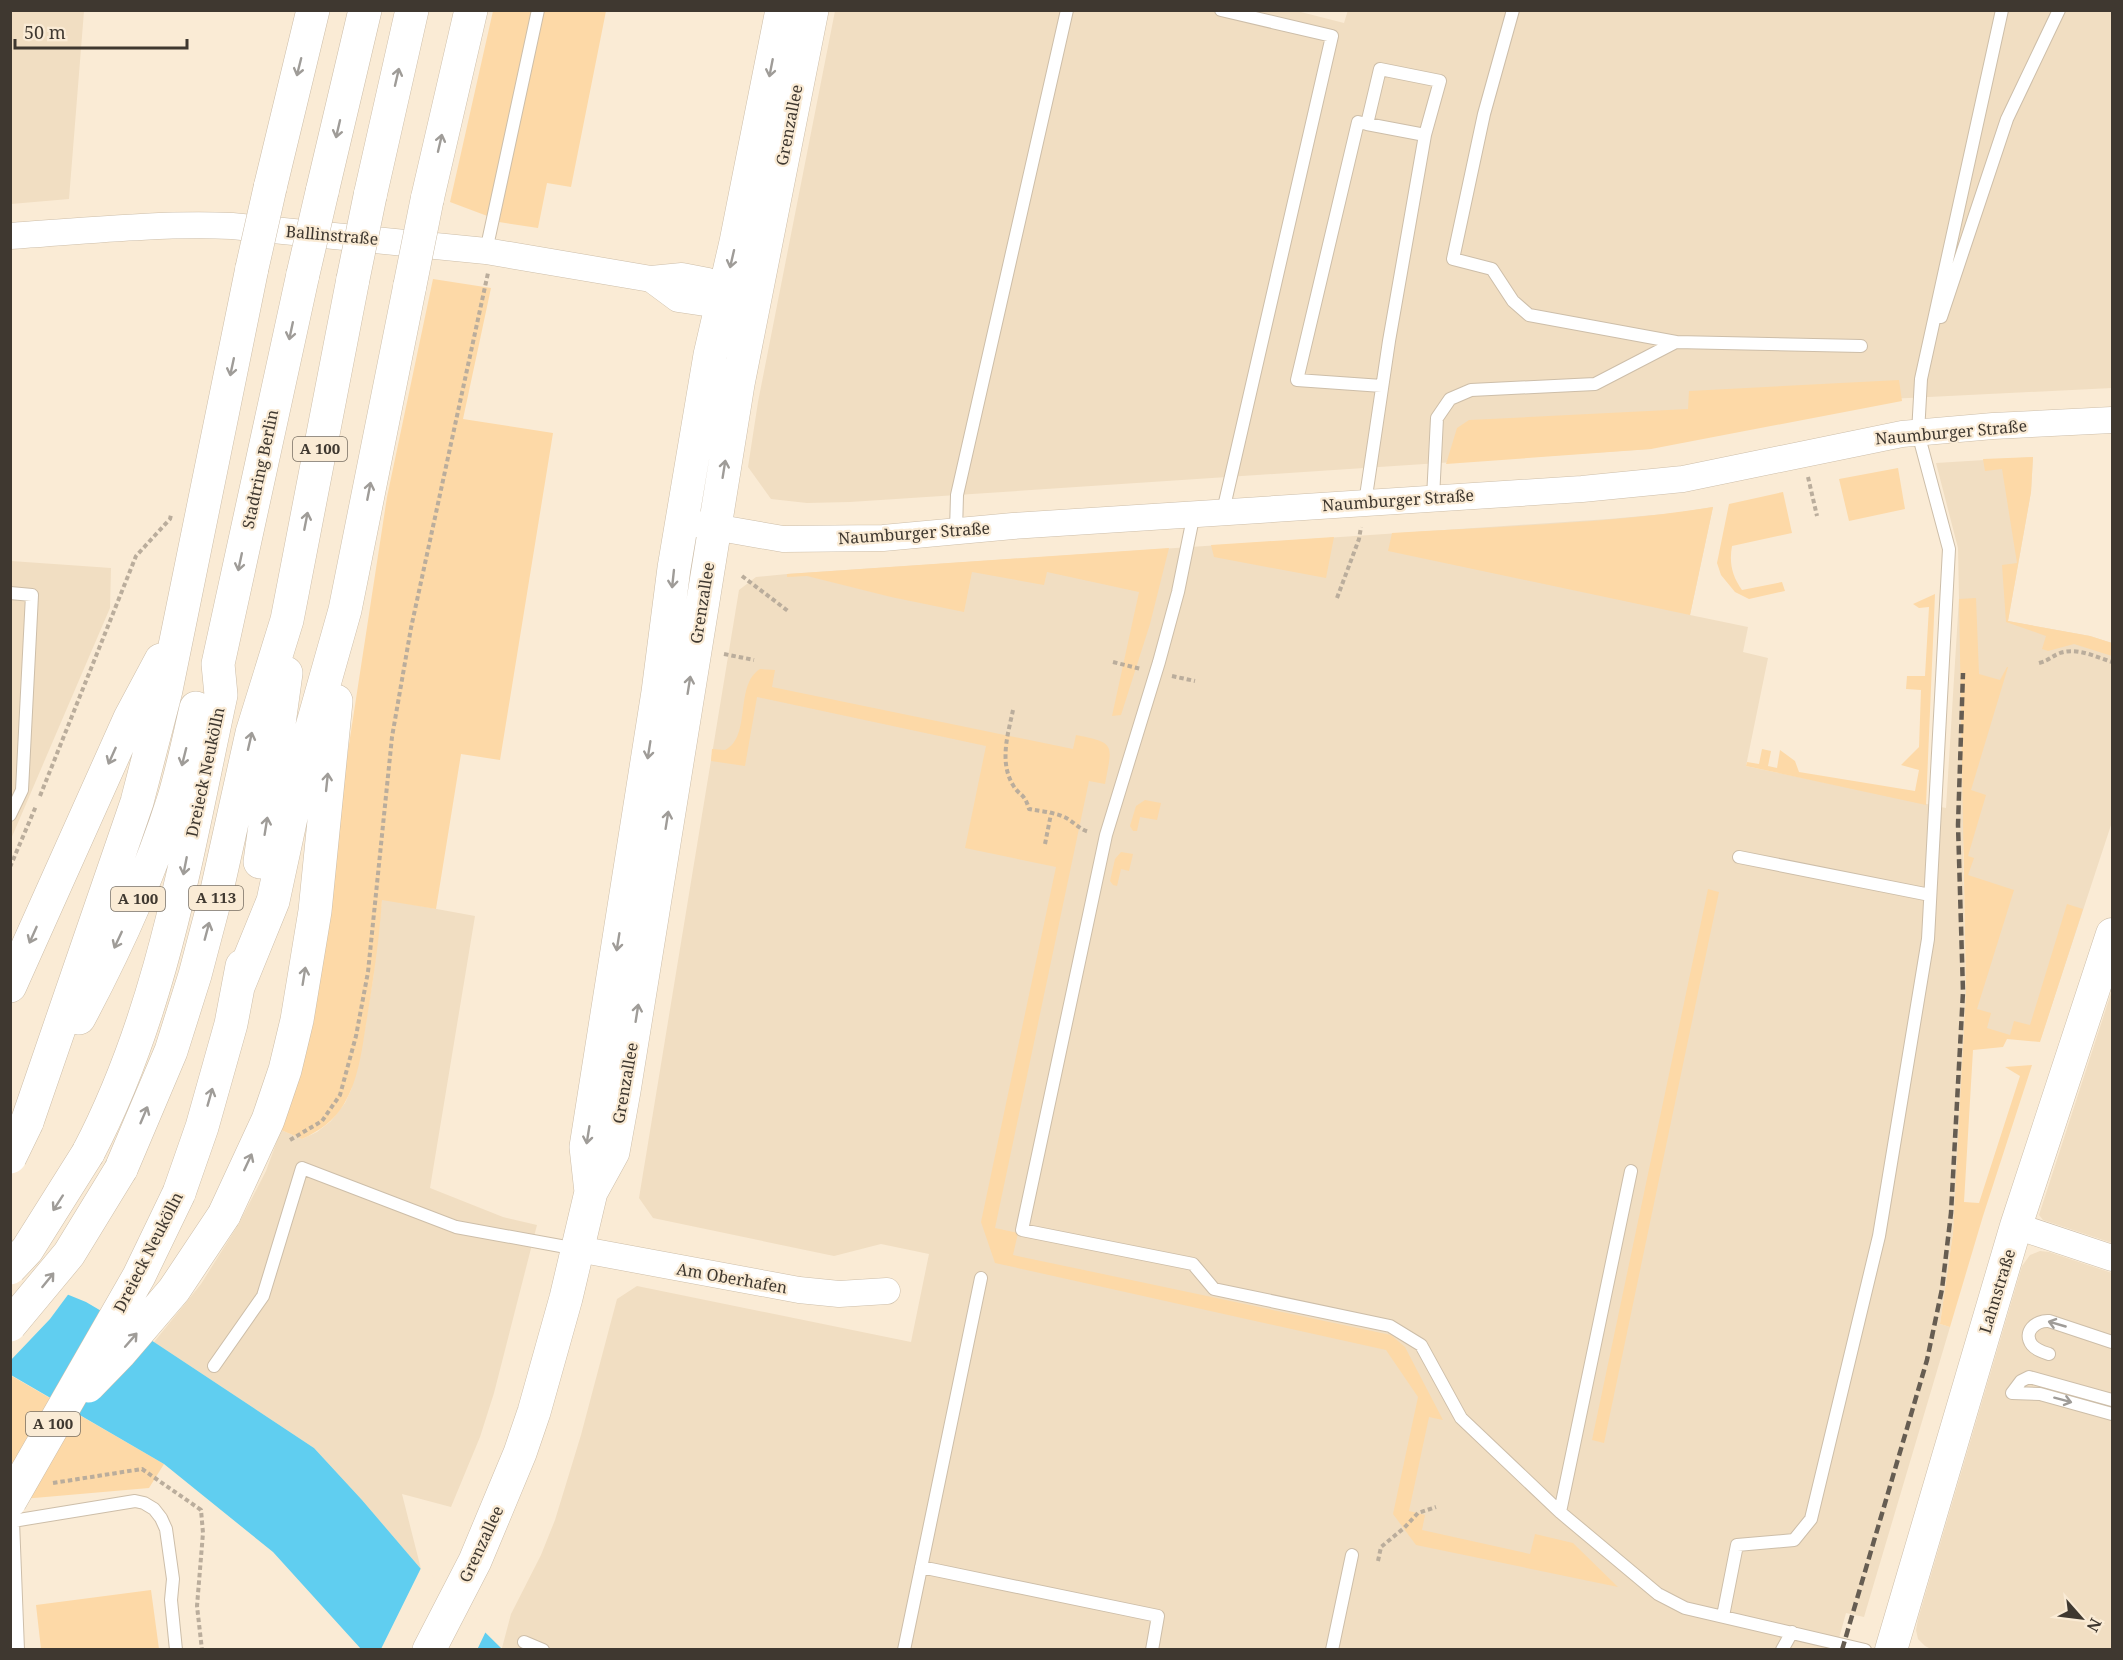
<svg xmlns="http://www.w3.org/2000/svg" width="2123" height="1660" font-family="'Noto Serif',serif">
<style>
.built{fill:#f1dec2}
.green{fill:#fdd9a7}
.water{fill:#60cef0}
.pier{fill:#faebd5}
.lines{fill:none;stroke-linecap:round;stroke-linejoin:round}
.service-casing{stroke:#cdbea9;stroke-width:14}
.minor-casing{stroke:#cdbea9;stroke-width:27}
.tertiary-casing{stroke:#cdbea9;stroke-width:33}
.secondary-casing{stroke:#cdbea9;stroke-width:34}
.motorway-casing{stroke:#cdbea9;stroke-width:34}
.path{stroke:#baad9c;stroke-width:4;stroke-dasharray:4.5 3;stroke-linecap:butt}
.service{stroke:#fff;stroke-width:12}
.minor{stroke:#fff;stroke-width:26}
.tertiary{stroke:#fff;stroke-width:32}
.secondary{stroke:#fff;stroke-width:33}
.motorway{stroke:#fff;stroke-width:33}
.rail{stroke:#665d52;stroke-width:4.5;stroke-dasharray:9 4.5;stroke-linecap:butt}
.motorway-bridge-casing{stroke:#cdbea9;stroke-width:34;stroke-linecap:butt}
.motorway-bridge{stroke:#fff;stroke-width:33}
.oneway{stroke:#9f9c98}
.labels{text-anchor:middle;stroke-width:4.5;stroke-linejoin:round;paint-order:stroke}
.shield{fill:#faebd5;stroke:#776e62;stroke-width:1.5}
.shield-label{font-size:15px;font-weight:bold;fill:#3f3830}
.street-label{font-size:16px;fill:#3f3830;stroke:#faebd5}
</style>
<rect width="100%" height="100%" fill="#faebd5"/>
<path class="built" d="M 11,10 L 84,11 L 69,199 L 11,204 Z
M 1293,10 L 1344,23 L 1348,10 L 2112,11 L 2112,388 L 1689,409 L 1682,433 L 1651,449 L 850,502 L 807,503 L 771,499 L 748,467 L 758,402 L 835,11 Z
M 2033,457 L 2031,492 L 2008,621 L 2090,636 L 2112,643 L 2112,822 L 2041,1038 L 1971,1035 L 1966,803 L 1963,854 L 1966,991 L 1956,1193 L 1953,1233 L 1940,1324 L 1950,1327 L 1864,1617 L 1846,1613 L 1836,1649 L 506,1650 L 502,1648 L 511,1614 L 541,1555 L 555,1520 L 581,1435 L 617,1299 L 637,1286 L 911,1342 L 929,1254 L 881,1244 L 834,1256 L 653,1218 L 639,1198 L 739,590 L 756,577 L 787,574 L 1609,519 L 1676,513 L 1713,507 L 1690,615 L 1748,627 L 1743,652 L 1768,658 L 1746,766 L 1946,808 L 1959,598 L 1958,548 L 1936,463 Z
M 11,561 L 111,568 L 110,608 L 11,839 Z
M 382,899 L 475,916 L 430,1188 L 503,1217 L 537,1225 L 494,1393 L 480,1437 L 451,1507 L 402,1494 L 421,1569 L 362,1500 L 314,1448 L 154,1342 L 201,1284 L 238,1225 L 266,1171 L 281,1130 L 302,1139 L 317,1132 L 331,1121 L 345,1103 L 351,1090 L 363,1040 L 373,979 Z
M 2112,990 L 2112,1243 L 2043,1220 L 2039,1215 Z
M 2040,1251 L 2049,1252 L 2112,1273 L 2112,1649 L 1931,1649 L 1925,1646 L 1918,1639 L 1916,1630 L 1918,1619 L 2022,1266 L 2030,1255 Z"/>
<path class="green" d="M 493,11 L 534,11 L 490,217 L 450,202 Z
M 543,11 L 606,11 L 571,187 L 547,183 L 538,228 L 499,222 Z
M 433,279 L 491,288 L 463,419 L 553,433 L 500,760 L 461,754 L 436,909 L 382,900 C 379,941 373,983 366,1024 C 362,1050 358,1081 344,1104 C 334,1121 319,1131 302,1139 L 281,1130 L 299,1078 L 313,1024 L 323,962 L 346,764 L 387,497 Z
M 1899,380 L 1902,401 L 1651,449 L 1446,464 L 1457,428 L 1469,420 L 1688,409 L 1689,391 Z
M 2033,457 L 2031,492 L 2008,621 L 2090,636 L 2112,643 L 2112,656 L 2074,644 L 2048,651 L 2042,649 L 2046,636 L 2006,622 L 2002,565 L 2017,563 L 2002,469 L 1985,471 L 1983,459 Z
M 1898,468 L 1905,509 L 1849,521 L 1839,479 Z
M 1783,492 L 1792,533 L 1732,546 C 1729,563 1732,576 1742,590 L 1782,582 L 1785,591 L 1749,599 L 1735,592 L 1721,575 L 1717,563 L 1729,504 Z
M 1713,507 L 1690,615 L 1388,551 L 1392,533 C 1499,526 1607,524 1713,507 Z
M 1334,537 L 1326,578 L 1214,557 L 1211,545 Z
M 1169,548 L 1150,624 L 1121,715 L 1112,716 L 1139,592 L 1047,572 L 1044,585 L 972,572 L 964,612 L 891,597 L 807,576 L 787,577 L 787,574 Z
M 1935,594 L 1926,805 L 1746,766 L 1747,762 L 1759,764 L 1762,749 L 1771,751 L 1768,766 L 1777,768 L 1780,750 L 1795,761 L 1799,772 L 1915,791 L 1919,770 L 1901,765 L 1919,747 L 1921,690 L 1906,689 L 1907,676 L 1925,676 L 1929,607 L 1919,608 L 1913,604 Z
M 1976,598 L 1979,674 L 2000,680 L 2007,667 L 2008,667 L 1971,790 L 1986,795 L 1968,856 L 1974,858 L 1968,875 L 2014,890 L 1977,1009 L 1991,1013 L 1987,1028 L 2010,1035 L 2014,1021 L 2030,1025 L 2067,904 L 2083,909 L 2040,1042 L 2007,1039 L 2003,1047 L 1973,1050 L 1964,1202 L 1979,1203 L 2020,1076 L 2005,1067 L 2032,1065 L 1983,1216 L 1950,1327 L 1940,1324 L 1953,1233 L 1966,991 L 1959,599 Z
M 760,669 L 775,670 L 772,687 L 1073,749 L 1076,735 C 1117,743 1112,745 1105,784 L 1089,781 L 995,1228 L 1018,1233 L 1013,1255 L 1391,1335 L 1405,1347 L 1443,1420 L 1429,1417 L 1409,1511 L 1425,1515 L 1422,1530 L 1530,1554 L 1535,1534 L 1573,1543 L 1618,1587 L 1416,1545 L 1393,1514 L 1418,1397 L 1386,1350 L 995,1263 L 981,1222 L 1056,867 L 965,848 L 986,746 L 757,697 L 745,766 L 711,761 L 712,749 L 725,750 C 752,737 734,685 760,669 Z
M 1145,800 L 1161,803 L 1157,820 L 1140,817 L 1137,831 L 1133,831 L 1130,826 L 1136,806 Z
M 1121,852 L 1133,854 L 1129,871 L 1121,869 L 1117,886 L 1113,885 L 1110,881 L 1115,859 Z
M 1708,889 L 1719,892 L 1604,1443 L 1592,1440 Z
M 10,1375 L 164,1464 L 149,1488 L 11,1500 Z
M 151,1590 L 159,1649 L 41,1649 L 36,1605 Z"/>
<path class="water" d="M 10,1271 L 86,1302 L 154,1342 L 314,1448 L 362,1500 L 421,1569 L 501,1648 L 506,1649 L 361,1649 L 273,1552 L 164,1464 L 11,1375 Z"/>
<path class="pier" d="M 10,1268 L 70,1292 L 50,1319 L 10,1361 Z
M 422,1566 L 487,1629 L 477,1650 L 381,1649 Z"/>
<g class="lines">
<g class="service-casing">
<path id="service" d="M 1221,10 L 1332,36 L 1223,511
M 1513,10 L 1484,114 L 1453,259 L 1492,269 L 1513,301 L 1529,315 L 1676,342
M 1367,124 L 1425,135
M 486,251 L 538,10
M 1941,317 L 2007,119 L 2059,10
M 1433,498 L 1437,418 L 1450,399 L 1471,390 L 1595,384 L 1676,342 L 1861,346
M 1365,503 L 1389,341 L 1425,135 L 1440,81 L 1380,69 L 1367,124 L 1358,122 L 1297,380 L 1382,386
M 1194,513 L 1178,592 L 1159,662 L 1106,835 L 1022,1230 L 1193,1264 L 1214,1289 L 1390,1326 L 1421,1345 L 1461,1418 L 1560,1512 L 1658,1594 L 1685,1608 L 1865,1650
M 956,531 L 957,495 L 1067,10
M 10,593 L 32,595 L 22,790 L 10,815
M 1739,857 L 1930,895
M 2049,1354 C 2043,1352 2036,1350 2032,1345 C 2022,1332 2036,1320 2049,1321 L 2112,1342
M 214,1366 L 263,1296 L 302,1168 L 456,1227 L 577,1249
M 2012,1393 L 2021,1381 L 2029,1377 L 2112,1400
M 2012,1393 L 2040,1394 L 2112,1414
M 1560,1512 L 1631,1171
M 921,1567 L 1158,1616 L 1152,1650
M 1723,1616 L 1737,1545 L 1794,1540 L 1811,1519 L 1879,1236 L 1928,939 L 1949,549 L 1918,433 L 1921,379 L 2002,10
M 524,1642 L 543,1650
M 18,1650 L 13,1521 L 135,1501 L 144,1503 L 154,1509 L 161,1518 L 166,1529 L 173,1579 L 171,1600 L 176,1650
M 904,1650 L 981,1278
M 1332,1650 L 1352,1555
M 1782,1650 L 1792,1632"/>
</g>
<g class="minor-casing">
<path id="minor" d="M 10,236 C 84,231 158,223 232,226 L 486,251 L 651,279 L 682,276 L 708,281 L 723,295 L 738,298
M 651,279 L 678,299 L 705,303 L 723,295
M 697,524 L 783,539 L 883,538 L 1013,526 L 1582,489 L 1683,479 L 1902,434 L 1993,426 L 2112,420
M 2016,1226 L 2112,1258
M 578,1249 L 799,1290 L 839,1294 L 887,1291"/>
</g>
<g class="tertiary-casing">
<path id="tertiary" d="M 1891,1650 L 2016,1226 L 2112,934"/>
</g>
<g class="secondary-casing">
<path id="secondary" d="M 591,1192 L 586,1147 L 658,692 L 674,568 L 710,355 L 736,242 L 782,10
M 429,1650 L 475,1561 L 520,1453 L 534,1412 L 566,1298 L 591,1192 L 613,1152 L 624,1091 L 738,384 L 812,10"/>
</g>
<g class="motorway-casing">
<path id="motorway" d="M 270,188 L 313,10
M 322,192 L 365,10
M 370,196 L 412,10
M 427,200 L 471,10
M 260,862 L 286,673
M 10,986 L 130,718 L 161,660
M 238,987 L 273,901 L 306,748 L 345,610 L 410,285
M 79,1018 C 117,947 150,874 174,798 C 183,768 189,738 196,708
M 27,1122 L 137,802 L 166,690 L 252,268
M 88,1153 C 163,1010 187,851 221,695 L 218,664 L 303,274
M 121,1169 L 171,1051 L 195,975 L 215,899 L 252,733 L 287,620 L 353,279
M 179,1193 L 202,1127 L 231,1024 L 242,966
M 224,1215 L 268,1120 L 285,1070 L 297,1020 L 315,911 L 336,701"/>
</g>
<path class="path" d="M 1808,477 L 1817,516
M 742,576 L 788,611
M 1337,598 L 1359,539 L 1361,527
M 724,654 L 754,660
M 1113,662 L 1141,669
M 2039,663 C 2050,660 2052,656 2060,653 C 2077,647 2096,657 2112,662
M 1172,676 L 1195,681
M 1013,710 C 1008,734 999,762 1013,785 C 1020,797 1024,792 1029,809 C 1039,811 1052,812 1062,816 C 1073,820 1079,830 1090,832
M 40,796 L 136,556 L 170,519 L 171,515
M 1045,844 L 1051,814
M 10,867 L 36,806
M 290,1140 L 322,1121 L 340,1095 L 356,1036 L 368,972 L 392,737 L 411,628 L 488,273
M 53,1483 L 142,1469 L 201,1510 L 203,1533 L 197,1606 L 202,1650
M 1378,1561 L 1381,1547 L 1404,1528 L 1418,1513 L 1436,1507"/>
<use href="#service" class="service"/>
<use href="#minor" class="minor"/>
<use href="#tertiary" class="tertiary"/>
<use href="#secondary" class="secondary"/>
<use href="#motorway" class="motorway"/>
<path class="rail" d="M 1842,1650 L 1927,1360 L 1942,1289 L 1951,1213 L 1963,992 L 1958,825 L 1963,673"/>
<g class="motorway-bridge-casing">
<path id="motorway-bridge" d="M 252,268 L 270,188
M 303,274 L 322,192
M 353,279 L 370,196
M 410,285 L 427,200
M 10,1157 L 27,1122
M 10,1268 L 27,1250 L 88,1153
M 10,1325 L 69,1254 L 121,1169
M 88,1386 L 120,1353 L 174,1290 L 224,1215
M 10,1501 L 139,1276 L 179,1193"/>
</g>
<use href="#motorway-bridge" class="motorway-bridge"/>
</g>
<defs><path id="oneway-shaft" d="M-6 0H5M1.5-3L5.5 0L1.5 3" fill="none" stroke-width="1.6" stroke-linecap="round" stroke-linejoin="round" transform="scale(1.5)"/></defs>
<g class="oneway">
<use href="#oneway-shaft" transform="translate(299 67) rotate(104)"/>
<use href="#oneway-shaft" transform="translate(771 68) rotate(101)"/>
<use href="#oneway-shaft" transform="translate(397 77) rotate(-77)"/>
<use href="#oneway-shaft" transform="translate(338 129) rotate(103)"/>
<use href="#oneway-shaft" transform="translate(440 143) rotate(-77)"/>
<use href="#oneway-shaft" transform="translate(732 259) rotate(103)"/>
<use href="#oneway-shaft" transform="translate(291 331) rotate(102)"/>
<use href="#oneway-shaft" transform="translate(232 367) rotate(102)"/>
<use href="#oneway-shaft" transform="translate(724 469) rotate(-81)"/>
<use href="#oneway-shaft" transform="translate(369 491) rotate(-79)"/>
<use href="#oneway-shaft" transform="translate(306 521) rotate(-79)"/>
<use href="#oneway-shaft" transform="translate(240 562) rotate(102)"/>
<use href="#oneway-shaft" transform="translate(673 579) rotate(96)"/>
<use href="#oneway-shaft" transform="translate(689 685) rotate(-81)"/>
<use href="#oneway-shaft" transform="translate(250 741) rotate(-77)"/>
<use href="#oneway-shaft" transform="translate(649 750) rotate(99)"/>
<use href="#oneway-shaft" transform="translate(112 756) rotate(114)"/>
<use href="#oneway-shaft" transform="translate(184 757) rotate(104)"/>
<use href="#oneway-shaft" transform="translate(327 782) rotate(-84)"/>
<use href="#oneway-shaft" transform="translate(667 820) rotate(-81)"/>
<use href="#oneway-shaft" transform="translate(266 826) rotate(-81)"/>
<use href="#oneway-shaft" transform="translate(185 866) rotate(101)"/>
<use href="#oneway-shaft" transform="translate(207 931) rotate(-75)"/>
<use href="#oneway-shaft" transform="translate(33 935) rotate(114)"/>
<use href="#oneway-shaft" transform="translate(118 940) rotate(115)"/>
<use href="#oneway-shaft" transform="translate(618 942) rotate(99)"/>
<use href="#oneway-shaft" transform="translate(304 976) rotate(-81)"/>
<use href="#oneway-shaft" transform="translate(637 1013) rotate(-81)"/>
<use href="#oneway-shaft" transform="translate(210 1097) rotate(-74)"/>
<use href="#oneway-shaft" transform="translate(144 1115) rotate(-67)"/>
<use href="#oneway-shaft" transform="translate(588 1135) rotate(99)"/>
<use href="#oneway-shaft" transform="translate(248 1162) rotate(-65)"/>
<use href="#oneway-shaft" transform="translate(58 1203) rotate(123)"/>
<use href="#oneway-shaft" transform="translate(48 1280) rotate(-51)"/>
<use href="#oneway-shaft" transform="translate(2057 1324) rotate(-164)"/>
<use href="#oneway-shaft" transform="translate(131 1340) rotate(-49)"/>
<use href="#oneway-shaft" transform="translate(2063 1400) rotate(15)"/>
</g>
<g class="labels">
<g class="shield">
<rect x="293" y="437" width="54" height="24" rx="4.5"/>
<rect x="189" y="886" width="54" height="24" rx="4.5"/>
<rect x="111" y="887" width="54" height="24" rx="4.5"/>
<rect x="26" y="1412" width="54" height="24" rx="4.5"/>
</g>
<g class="shield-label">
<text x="320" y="454">A 100</text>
<text x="216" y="903">A 113</text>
<text x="138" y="904">A 100</text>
<text x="53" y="1429">A 100</text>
</g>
<g class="street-label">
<text transform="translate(789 125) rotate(-79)" y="6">Grenzallee</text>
<text transform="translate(332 235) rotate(5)" y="6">Ballinstraße</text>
<text transform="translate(1951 432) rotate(-5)" y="6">Naumburger Straße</text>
<text transform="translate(260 469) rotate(-78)" y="6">Stadtring Berlin</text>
<text transform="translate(1398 500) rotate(-4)" y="6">Naumburger Straße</text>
<text transform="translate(914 533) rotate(-4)" y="6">Naumburger Straße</text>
<text transform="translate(702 603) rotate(-81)" y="6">Grenzallee</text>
<text transform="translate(205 772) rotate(-78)" y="6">Dreieck Neukölln</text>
<text transform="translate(625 1083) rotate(-80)" y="6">Grenzallee</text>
<text transform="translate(148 1252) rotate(-63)" y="6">Dreieck Neukölln</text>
<text transform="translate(732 1278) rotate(10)" y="6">Am Oberhafen</text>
<text transform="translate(1997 1291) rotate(-73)" y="6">Lahnstraße</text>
<text transform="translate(481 1544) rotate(-65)" y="6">Grenzallee</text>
</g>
</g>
<rect width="2123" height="1660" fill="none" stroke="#3f3830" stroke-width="24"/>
<g transform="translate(2081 1618) rotate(118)" stroke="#faebd5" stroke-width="4.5" paint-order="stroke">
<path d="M0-4.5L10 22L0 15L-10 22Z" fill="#3f3830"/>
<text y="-9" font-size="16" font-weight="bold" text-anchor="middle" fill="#3f3830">N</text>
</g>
<path d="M15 39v9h172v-9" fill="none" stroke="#3f3830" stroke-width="3"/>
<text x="24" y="39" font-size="18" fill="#3f3830" stroke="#faebd5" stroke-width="4.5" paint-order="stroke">50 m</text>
</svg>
